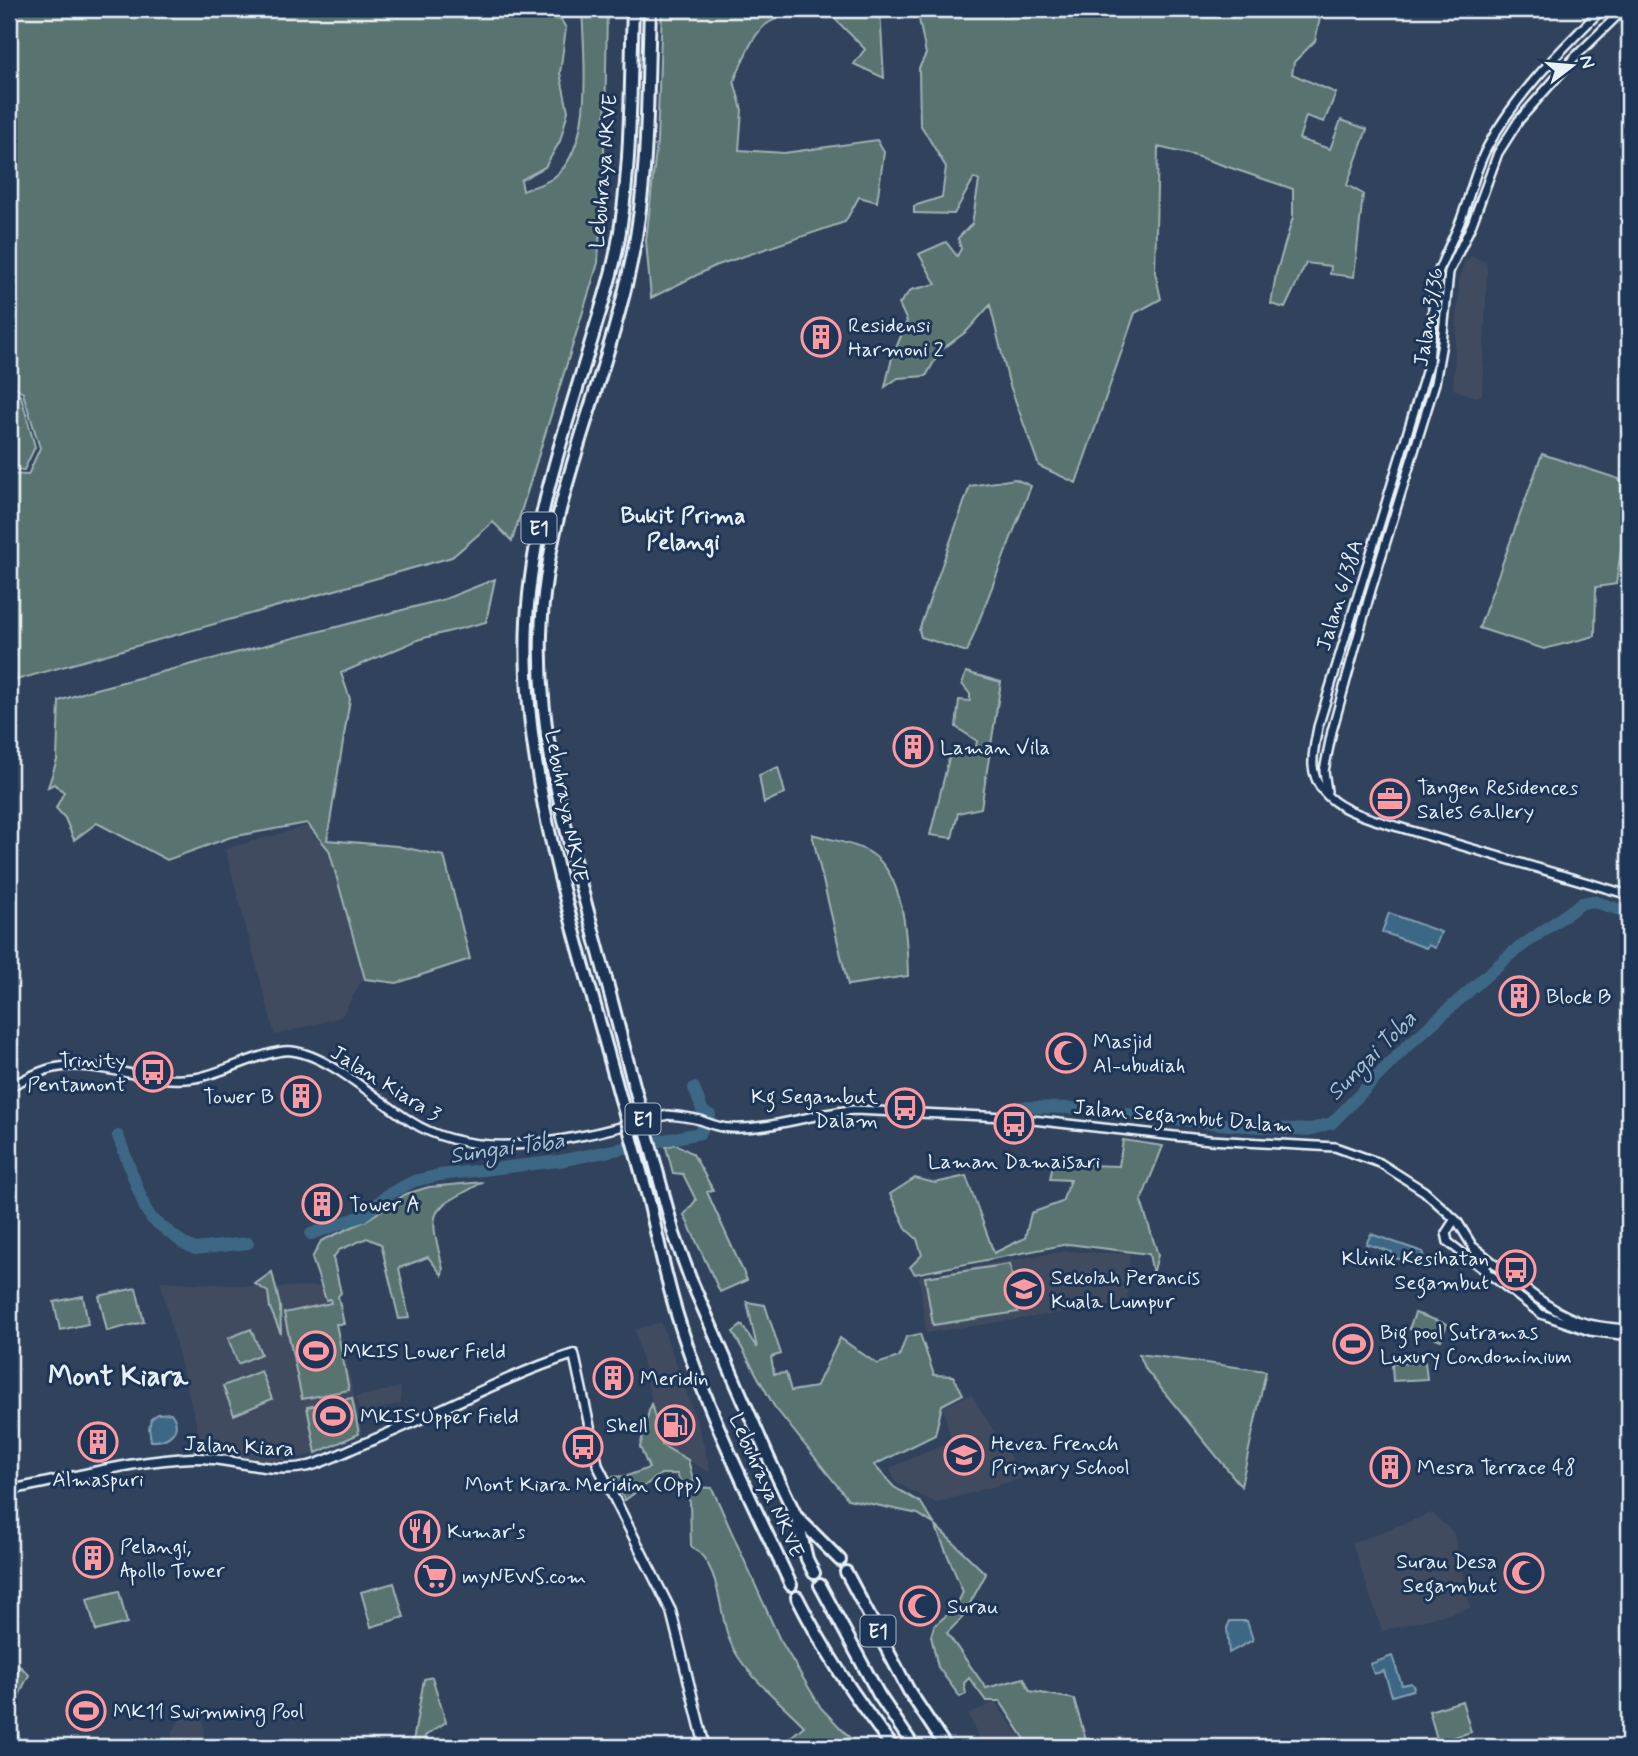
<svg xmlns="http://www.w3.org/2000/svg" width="1638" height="1756" font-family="Mynerve,sans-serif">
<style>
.built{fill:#3f4c60}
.green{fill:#587370;stroke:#a0b2b4;stroke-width:2}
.water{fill:#3e6885;stroke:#829fb3;stroke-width:2}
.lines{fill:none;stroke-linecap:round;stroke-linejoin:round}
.river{stroke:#3e6885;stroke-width:12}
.tertiary-casing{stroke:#e8f1f8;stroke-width:12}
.secondary-casing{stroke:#e8f1f8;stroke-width:13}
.motorway-casing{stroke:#e8f1f8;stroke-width:16}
.tertiary{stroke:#1d3557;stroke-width:7}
.secondary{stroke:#1d3557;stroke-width:8}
.motorway{stroke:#1d3557;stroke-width:10}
.motorway-bridge-casing{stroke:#e8f1f8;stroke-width:16;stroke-linecap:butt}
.motorway-bridge{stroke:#1d3557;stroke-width:10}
.labels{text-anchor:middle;stroke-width:6;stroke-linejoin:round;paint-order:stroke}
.shield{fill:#1d3557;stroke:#abb9c8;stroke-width:2}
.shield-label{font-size:19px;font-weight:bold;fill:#e8f1f8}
.street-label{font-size:21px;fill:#e8f1f8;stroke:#1d3557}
.poi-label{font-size:21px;fill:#e8f1f8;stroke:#1d3557;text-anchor:start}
.neighbourhood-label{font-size:23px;font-weight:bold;fill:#e8f1f8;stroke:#1d3557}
.water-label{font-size:23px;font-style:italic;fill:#acc1d0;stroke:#1d3557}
.district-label{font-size:28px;font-weight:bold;fill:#e8f1f8;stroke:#1d3557}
</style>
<rect width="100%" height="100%" fill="#31425c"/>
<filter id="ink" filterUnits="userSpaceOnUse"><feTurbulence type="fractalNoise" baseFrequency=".0143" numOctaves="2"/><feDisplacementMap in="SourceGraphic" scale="14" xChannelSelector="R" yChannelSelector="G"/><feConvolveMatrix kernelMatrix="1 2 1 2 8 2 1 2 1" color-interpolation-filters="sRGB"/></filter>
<g filter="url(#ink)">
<path class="built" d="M 1472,255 L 1486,263 L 1487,272 L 1482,395 L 1476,397 L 1453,389 L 1459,281 L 1464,264 Z
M 307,826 L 327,850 L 364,978 L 341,1017 L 275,1035 L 225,849 Z
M 1066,1251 L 1130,1254 L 1127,1303 L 926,1333 L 919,1276 Z
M 160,1281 L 268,1287 L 330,1286 L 362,1433 L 311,1455 L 271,1463 L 203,1451 Z
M 661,1322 L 698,1424 L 711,1473 L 662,1446 L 635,1330 Z
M 401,1387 L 401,1403 L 360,1416 L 356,1397 Z
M 971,1394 L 1023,1478 L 936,1503 L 895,1482 L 890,1468 L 951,1441 L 943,1407 Z
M 1432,1513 L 1454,1533 L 1470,1608 L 1382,1631 L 1352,1543 Z
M 995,1702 L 1024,1742 L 1025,1747 L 982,1747 L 968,1714 Z
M 198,1716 L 203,1721 L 204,1731 L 201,1744 L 198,1747 L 176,1747 L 171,1742 L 173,1731 L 178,1722 L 184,1717 Z"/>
<path class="green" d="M 9,9 L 548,9 L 552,18 L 561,20 L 566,28 L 560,73 L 568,111 L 560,141 L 545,167 L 521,180 L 523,191 C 532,187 545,184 553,178 C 595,147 584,56 582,9 L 607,9 L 605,131 L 598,263 L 512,541 L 493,522 L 452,557 L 9,682 L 9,474 L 28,475 L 40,448 L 23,393 L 9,381 Z
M 662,9 L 792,9 C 784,18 773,18 764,26 C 750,39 742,64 734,81 L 742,110 L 739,150 L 784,153 L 877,140 L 884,152 L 877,202 L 859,197 L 845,222 L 715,266 L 651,298 L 646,241 L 657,141 Z
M 825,9 L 880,9 L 884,78 L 854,64 L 865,49 Z
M 917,9 L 1322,9 L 1315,41 L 1294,62 L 1292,74 L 1336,93 L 1324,122 L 1306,116 L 1299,139 L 1330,149 L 1341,120 L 1367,129 L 1347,185 L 1363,194 L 1354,277 L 1330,274 L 1331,266 L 1306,263 L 1285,308 L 1271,304 L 1276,274 L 1293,217 L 1293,189 L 1196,156 L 1158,147 L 1155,272 L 1161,299 L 1135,313 L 1076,483 L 1039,466 L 1009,383 L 990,305 L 967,331 L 940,351 L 926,376 L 898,378 L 885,387 L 892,358 L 907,321 L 899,304 L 911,290 L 936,284 L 919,254 L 946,242 L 957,256 L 961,249 L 958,238 L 972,224 L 979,181 L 974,178 L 954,214 L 914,213 L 914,206 L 942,197 L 946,167 L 920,124 L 919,68 L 926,54 Z
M 9,387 L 21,396 L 35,447 L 24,470 L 9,469 Z
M 1542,454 L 1619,479 L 1629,497 L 1616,584 L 1596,587 L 1595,636 L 1544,649 L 1479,628 Z
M 1015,479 L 1031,486 L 967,652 L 921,637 L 919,630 L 970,486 Z
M 495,579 L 486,622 L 420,639 L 341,673 L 350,699 L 327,840 L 397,846 L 444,856 L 470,959 L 397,983 L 365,979 L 329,850 L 307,823 L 231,837 L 167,860 L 97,823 L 74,840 L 65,818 L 56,808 L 64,792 L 54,784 L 48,787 L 57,760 L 59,701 L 88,691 L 445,599 Z
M 966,672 L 1001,682 L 981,808 L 958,813 L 952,838 L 930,835 L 950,754 L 975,754 L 977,741 L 956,727 L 959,700 L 970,701 L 970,694 L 962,684 Z
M 778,767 L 785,793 L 764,803 L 759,775 Z
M 812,834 C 827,839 857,844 869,852 C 905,873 907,939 908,976 L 848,985 Z
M 1123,1140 L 1163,1146 L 1141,1201 L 1158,1255 L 1153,1274 L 1149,1254 L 1068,1244 L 915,1274 L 910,1267 L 922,1255 L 917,1239 L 907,1230 L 890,1194 L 915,1178 L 935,1183 L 966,1176 L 994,1253 L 1025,1238 L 1031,1213 L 1062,1202 L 1070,1180 L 1050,1179 L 1053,1164 L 1119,1166 Z
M 676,1144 L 693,1154 L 713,1190 L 707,1192 L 747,1280 L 720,1292 L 684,1215 L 696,1200 L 683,1174 L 673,1173 L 666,1147 Z
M 483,1182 C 427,1213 428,1206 443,1269 L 442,1275 L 428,1257 L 399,1268 L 409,1318 L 399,1319 L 381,1244 L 367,1238 L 339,1250 L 333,1258 L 341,1293 L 338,1296 L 344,1324 L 336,1324 L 349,1390 L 302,1399 L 284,1313 L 331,1303 L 330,1299 L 326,1300 L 312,1258 L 321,1241 L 365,1221 L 406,1194 L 429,1187 Z
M 1010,1264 L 1018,1312 L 933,1325 L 925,1277 Z
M 272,1272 L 280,1306 L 281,1334 L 270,1308 L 268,1292 L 255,1284 Z
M 136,1288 L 144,1322 L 107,1331 L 99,1296 Z
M 83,1296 L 88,1324 L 60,1330 L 54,1302 Z
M 747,1302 L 765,1305 L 781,1354 L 771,1357 L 774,1374 L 786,1373 L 791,1391 L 816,1387 L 840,1338 L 877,1364 L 899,1357 L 906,1337 L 920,1334 L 934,1375 L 953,1376 L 963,1394 L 942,1405 L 935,1435 L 874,1465 L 894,1487 L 921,1503 L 935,1525 L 986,1574 L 962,1618 L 947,1633 L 986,1688 L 1024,1678 L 1030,1691 L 1074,1699 L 1088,1747 L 1030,1747 L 1000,1701 L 986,1701 L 969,1678 L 964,1683 L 966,1694 L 960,1697 L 938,1667 L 931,1636 L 934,1626 L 956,1607 L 963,1592 L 935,1525 L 918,1514 L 848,1499 L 774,1406 L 733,1332 L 742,1325 L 757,1348 Z
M 1415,1313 L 1447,1324 L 1441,1340 L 1409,1329 Z
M 251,1329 L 261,1354 L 238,1364 L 228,1338 Z
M 1139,1354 L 1266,1371 L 1241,1486 L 1146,1370 Z
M 1425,1362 L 1427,1379 L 1393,1381 L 1392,1364 Z
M 261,1371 L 272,1399 L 234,1415 L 223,1386 Z
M 352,1398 L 359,1434 L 316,1453 L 307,1407 Z
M 651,1403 L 662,1445 L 688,1460 L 695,1487 L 712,1488 L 779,1638 L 821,1708 L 859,1747 L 780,1746 L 804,1726 C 780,1701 741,1672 729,1639 C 718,1609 721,1565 691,1546 L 690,1502 L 677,1474 L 661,1474 L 625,1500 L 613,1477 L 627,1476 L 649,1468 L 640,1447 Z
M 394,1583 L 404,1617 L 371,1627 L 361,1592 Z
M 119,1591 L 127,1623 L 96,1631 L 87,1599 Z
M 19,1665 L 29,1675 C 13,1704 12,1715 22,1747 L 9,1747 L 9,1689 L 16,1684 Z
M 432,1677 L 446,1722 L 425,1736 L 425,1747 L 412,1747 L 424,1679 Z
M 1462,1701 L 1471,1732 L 1438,1742 L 1429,1711 Z"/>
<path class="water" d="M 1389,913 L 1441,932 L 1435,948 L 1428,945 L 1426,948 L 1382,932 Z
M 1371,1234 L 1423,1252 L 1423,1257 L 1428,1259 L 1427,1263 L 1417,1265 L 1411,1261 L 1394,1258 L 1392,1252 L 1366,1244 Z
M 171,1413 C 184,1430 168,1442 151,1441 L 149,1428 L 151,1419 L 158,1414 Z
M 1230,1621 L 1247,1621 L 1253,1640 L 1229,1653 L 1227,1628 Z
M 1392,1656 L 1402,1685 L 1411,1683 L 1414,1687 L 1413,1690 L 1392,1696 L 1384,1671 L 1374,1674 L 1370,1664 Z"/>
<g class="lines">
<path class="river" d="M 1019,1107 L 1076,1108
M 1101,1111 L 1230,1125 L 1308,1130 L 1332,1123 L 1406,1047 L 1512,953 L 1582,903 L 1593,901 L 1629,913
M 118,1136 L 145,1208 L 152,1219 L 183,1243 L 195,1249 L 248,1243
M 311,1234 L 362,1216 L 389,1194 L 414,1181 L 440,1175 L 559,1161 L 700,1133 L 710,1115 L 703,1112 L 694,1088"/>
<g class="tertiary-casing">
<path id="tertiary" d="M 1327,791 L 1324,771 L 1332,731 L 1371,590 L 1435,383 L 1442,343 L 1449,272 L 1472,224 L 1498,153 L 1519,120 L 1573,59 L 1624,9
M 1395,826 L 1629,895
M 1398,827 C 1366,817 1317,807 1313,766 C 1312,753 1316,739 1318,727 L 1429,362 L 1435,282 C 1441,261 1452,242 1460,222 C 1470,197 1475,169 1488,146 C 1516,94 1561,50 1602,9
M 9,1087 C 22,1081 38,1071 53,1068 C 100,1059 147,1085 195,1078 C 222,1074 269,1048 292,1051 C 329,1055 378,1101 410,1121 C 484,1169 589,1134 668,1115 C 678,1116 689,1117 700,1120 C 711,1124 719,1128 731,1128 C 772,1130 813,1113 854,1110 L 1006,1117 L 1210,1140 L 1335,1147 L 1380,1163 L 1424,1191 L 1457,1221 L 1486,1268 L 1487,1273
M 1455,1219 L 1446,1233 L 1448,1242 L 1541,1314 L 1590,1331 L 1629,1336
M 1475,1248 C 1508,1273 1537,1304 1576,1320 C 1592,1326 1612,1328 1629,1329"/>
</g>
<g class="secondary-casing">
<path id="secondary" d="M 9,1490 C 70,1479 130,1460 193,1458 C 233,1457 268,1475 309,1466 C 331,1460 351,1448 373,1440 C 440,1412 505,1376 574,1354 L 598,1466 L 671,1611 L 705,1747"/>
</g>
<g class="motorway-casing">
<path id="motorway" d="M 623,1044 C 610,993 596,941 582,890 C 559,806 538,721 541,634 C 545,504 607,383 632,258 C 649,177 647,91 650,9
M 607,1049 C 570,914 520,762 527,621 C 532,519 568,422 596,325 C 603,302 611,278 616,253 C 632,175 630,88 633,9
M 663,1193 L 674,1234 L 690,1278 L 769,1459 L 796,1516 L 840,1560
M 648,1197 C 658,1238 666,1281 679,1321 C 707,1412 751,1499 791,1585
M 797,1518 L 807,1559 L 814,1573
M 846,1572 L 909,1691 L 946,1747
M 820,1585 L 879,1695 L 914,1747
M 797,1597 C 824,1651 856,1700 893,1747"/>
</g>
<use href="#tertiary" class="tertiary"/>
<use href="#secondary" class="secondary"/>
<use href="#motorway" class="motorway"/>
<g class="motorway-bridge-casing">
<path id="motorway-bridge" d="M 623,1044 L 663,1193
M 607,1049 L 648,1197"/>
</g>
<use href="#motorway-bridge" class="motorway-bridge"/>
</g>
</g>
<defs>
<g id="building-ring" transform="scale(2.0125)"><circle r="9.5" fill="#1d3557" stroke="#ff9aa2" stroke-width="1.5"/><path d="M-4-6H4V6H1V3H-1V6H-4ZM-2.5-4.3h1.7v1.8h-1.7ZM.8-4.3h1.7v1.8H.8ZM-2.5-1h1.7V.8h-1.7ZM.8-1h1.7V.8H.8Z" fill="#ff9aa2"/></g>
<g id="office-ring" transform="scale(2.0125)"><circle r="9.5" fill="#1d3557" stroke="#ff9aa2" stroke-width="1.5"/><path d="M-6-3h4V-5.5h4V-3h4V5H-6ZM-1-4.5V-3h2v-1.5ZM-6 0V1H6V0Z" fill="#ff9aa2"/></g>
<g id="mosque-ring" transform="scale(2.0125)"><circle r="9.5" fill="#1d3557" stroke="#ff9aa2" stroke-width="1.5"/><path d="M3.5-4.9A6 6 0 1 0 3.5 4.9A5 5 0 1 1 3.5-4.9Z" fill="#ff9aa2"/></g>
<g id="bus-ring" transform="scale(2.0125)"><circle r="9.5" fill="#1d3557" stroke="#ff9aa2" stroke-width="1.5"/><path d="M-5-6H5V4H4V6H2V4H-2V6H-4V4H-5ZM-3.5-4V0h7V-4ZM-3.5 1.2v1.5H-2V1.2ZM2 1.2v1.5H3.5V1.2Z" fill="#ff9aa2"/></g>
<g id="school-ring" transform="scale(2.0125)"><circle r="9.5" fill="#1d3557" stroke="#ff9aa2" stroke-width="1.5"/><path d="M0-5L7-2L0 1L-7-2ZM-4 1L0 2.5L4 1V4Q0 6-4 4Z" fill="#ff9aa2"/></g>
<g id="stadium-ring" transform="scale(2.0125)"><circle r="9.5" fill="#1d3557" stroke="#ff9aa2" stroke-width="1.5"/><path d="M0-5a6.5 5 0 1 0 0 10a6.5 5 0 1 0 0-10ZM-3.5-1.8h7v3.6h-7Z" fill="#ff9aa2"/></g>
<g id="fuel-ring" transform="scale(2.0125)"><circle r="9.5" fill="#1d3557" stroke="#ff9aa2" stroke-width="1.5"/><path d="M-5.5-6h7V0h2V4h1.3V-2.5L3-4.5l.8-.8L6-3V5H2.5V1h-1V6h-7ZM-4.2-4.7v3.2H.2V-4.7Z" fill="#ff9aa2"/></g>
<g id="restaurant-ring" transform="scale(2.0125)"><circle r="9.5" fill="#1d3557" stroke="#ff9aa2" stroke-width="1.5"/><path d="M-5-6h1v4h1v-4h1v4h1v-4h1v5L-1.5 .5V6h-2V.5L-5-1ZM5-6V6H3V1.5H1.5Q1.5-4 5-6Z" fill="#ff9aa2"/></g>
<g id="supermarket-ring" transform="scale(2.0125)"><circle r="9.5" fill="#1d3557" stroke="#ff9aa2" stroke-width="1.5"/><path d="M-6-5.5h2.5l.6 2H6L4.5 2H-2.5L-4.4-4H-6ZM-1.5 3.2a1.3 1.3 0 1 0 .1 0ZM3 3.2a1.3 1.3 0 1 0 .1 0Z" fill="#ff9aa2"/></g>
</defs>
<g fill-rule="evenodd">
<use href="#building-ring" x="821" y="337"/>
<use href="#building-ring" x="913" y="747"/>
<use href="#office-ring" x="1390" y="799"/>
<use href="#building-ring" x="1519" y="996"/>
<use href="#mosque-ring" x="1066" y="1053"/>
<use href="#bus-ring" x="153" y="1072"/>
<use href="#building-ring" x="301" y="1096"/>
<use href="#bus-ring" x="905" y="1108"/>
<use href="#bus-ring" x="1014" y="1124"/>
<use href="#building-ring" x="322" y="1204"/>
<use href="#bus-ring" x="1516" y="1270"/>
<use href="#school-ring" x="1024" y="1289"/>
<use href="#stadium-ring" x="1353" y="1344"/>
<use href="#stadium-ring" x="316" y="1351"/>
<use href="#building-ring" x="613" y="1378"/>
<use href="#stadium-ring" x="333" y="1416"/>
<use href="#fuel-ring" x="675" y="1425"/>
<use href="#building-ring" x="98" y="1442"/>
<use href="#bus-ring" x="583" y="1447"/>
<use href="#school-ring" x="964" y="1455"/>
<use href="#building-ring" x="1390" y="1467"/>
<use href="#restaurant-ring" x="420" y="1531"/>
<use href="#building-ring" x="93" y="1558"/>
<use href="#mosque-ring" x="1524" y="1573"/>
<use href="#supermarket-ring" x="435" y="1576"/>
<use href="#mosque-ring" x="920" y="1606"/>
<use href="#stadium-ring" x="86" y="1711"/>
</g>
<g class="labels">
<g class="shield">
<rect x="521.5" y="512.5" width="35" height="31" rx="5"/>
<rect x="625.5" y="1103.5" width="35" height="31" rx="5"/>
<rect x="860.5" y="1615.5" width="35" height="31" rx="5"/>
</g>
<g class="shield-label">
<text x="539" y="535">E1</text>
<text x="643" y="1126">E1</text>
<text x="878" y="1638">E1</text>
</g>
<g class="street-label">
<text transform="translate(603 171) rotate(-85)" y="7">Lebuhraya NKVE</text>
<text transform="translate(1428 317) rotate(-81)" y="7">Jalan 3/36</text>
<text transform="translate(1339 595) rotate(-73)" y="7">Jalan 6/38A</text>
<text transform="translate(567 806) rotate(79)" y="7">Lebuhraya NKVE</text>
<text transform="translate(386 1083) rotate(32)" y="7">Jalan Kiara 3</text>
<text transform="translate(1183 1116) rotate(5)" y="7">Jalan Segambut Dalam</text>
<text transform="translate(239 1446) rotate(3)" y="7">Jalan Kiara</text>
<text transform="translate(767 1485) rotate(66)" y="7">Lebuhraya NKVE</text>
</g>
<g class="poi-label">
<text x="848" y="332">Residensi<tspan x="848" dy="24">Harmoni 2</tspan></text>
<text x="940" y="754">Laman Vila</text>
<text x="1417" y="794">Tangen Residences<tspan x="1417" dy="24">Sales Gallery</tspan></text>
<text x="1546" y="1003">Block B</text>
<text x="1093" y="1048">Masjid<tspan x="1093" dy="24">Al-ubudiah</tspan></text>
<text x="126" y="1067" text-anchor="end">Trinity<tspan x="126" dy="24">Pentamont</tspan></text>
<text x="274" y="1103" text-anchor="end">Tower B</text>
<text x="878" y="1103" text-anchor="end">Kg Segambut<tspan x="878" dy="24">Dalam</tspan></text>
<text x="1014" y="1168" text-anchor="middle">Laman Damaisari</text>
<text x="349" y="1211">Tower A</text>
<text x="1489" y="1265" text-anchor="end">Klinik Kesihatan<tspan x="1489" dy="24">Segambut</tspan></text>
<text x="1051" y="1284">Sekolah Perancis<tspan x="1051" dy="24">Kuala Lumpur</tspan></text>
<text x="1380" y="1339">Big pool Sutramas<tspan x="1380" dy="24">Luxury Condominium</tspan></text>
<text x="343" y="1358">MKIS Lower Field</text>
<text x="640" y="1385">Meridin</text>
<text x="360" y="1423">MKIS Upper Field</text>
<text x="648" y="1432" text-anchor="end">Shell</text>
<text x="991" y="1450">Hevea French<tspan x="991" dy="24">Primary School</tspan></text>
<text x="1417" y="1474">Mesra Terrace 48</text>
<text x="98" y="1486" text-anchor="middle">Almaspuri</text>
<text x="583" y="1491" text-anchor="middle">Mont Kiara Meridin (Opp)</text>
<text x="447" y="1538">Kumar's</text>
<text x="120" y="1553">Pelangi,<tspan x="120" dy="24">Apollo Tower</tspan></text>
<text x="1497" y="1568" text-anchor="end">Surau Desa<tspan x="1497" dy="24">Segambut</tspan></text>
<text x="462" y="1583">myNEWS.com</text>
<text x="947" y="1613">Surau</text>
<text x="113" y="1718">MK11 Swimming Pool</text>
</g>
<g class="neighbourhood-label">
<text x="683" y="523">Bukit Prima<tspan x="683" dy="26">Pelangi</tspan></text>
</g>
<g class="water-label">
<text transform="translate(1371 1055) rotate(-45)" y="8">Sungai Toba</text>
<text transform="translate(507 1147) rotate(-8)" y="8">Sungai Toba</text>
</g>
<g class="district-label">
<text x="118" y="1385">Mont Kiara</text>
</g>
</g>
<rect width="1638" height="1756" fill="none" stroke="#1d3557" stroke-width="35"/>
<rect x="18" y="18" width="1603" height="1721" fill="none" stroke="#e8f1f8" stroke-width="2.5" filter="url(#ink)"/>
<g transform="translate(1572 66) rotate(74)" stroke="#1d3557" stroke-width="5" paint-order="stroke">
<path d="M0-5L12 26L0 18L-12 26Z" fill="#e8f1f8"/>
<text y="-10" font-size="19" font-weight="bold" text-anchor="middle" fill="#e8f1f8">N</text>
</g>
</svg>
